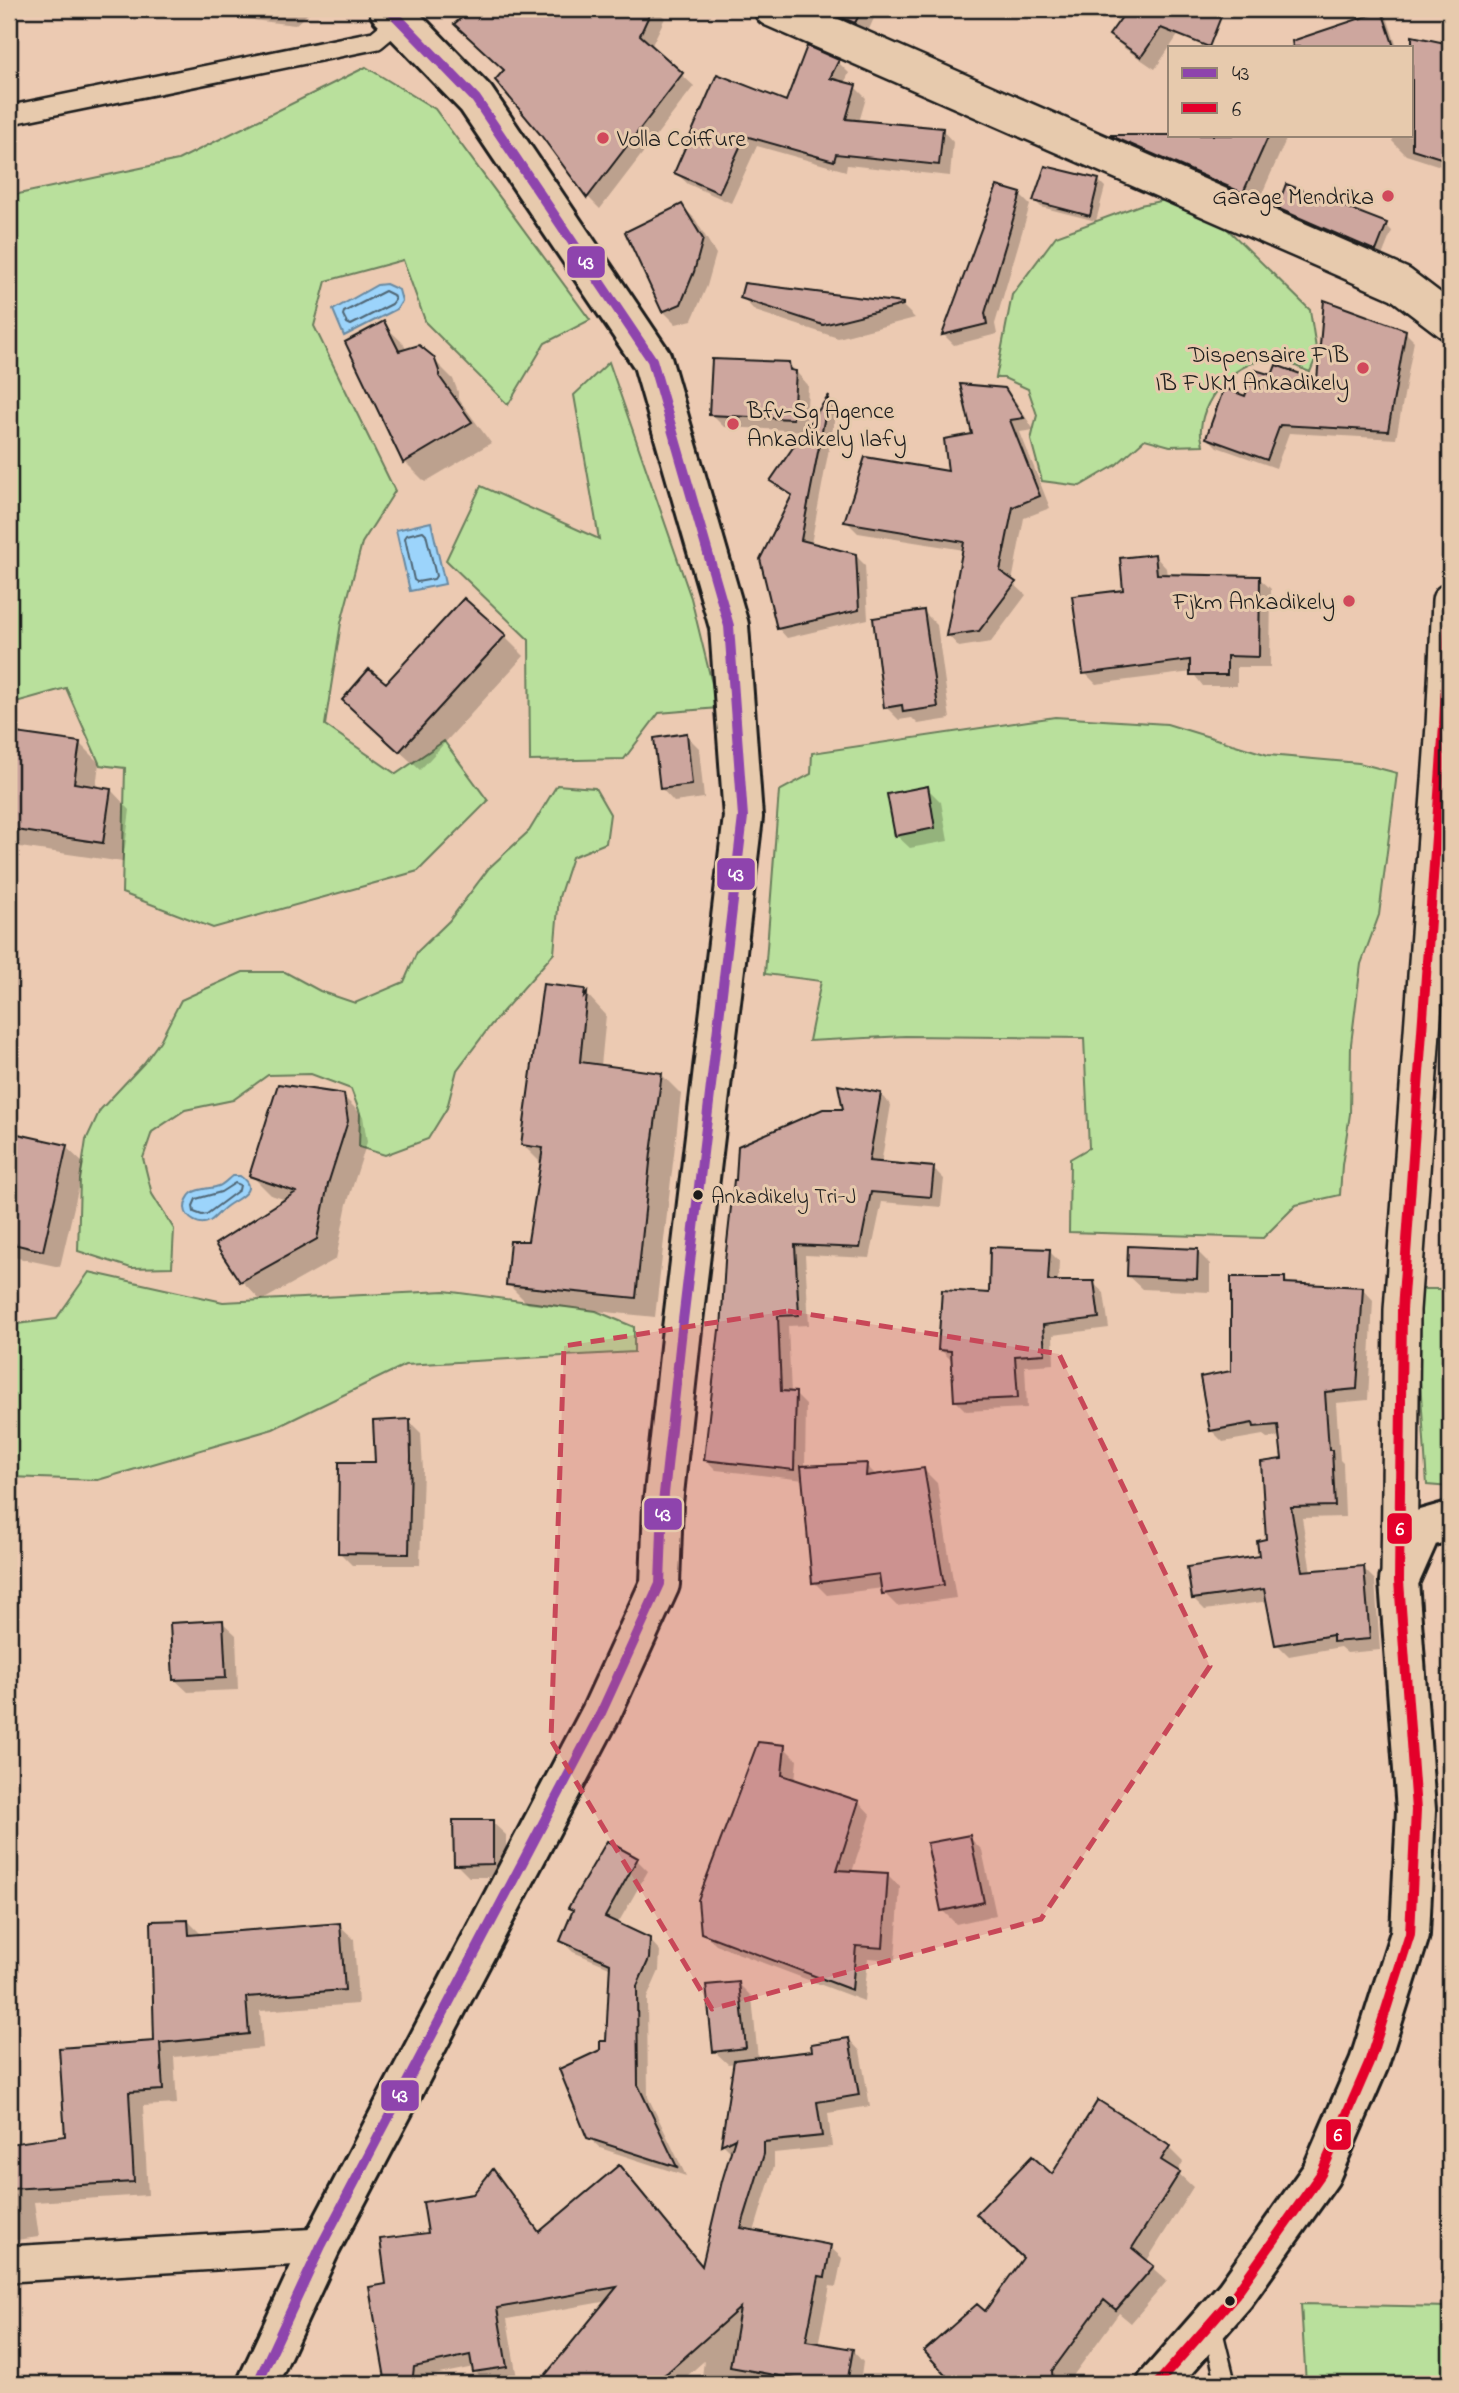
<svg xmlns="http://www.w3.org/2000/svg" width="1459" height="2393" font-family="'Indie Flower',sans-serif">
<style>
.green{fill:#b9e09c;stroke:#6a7e5c;stroke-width:2}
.water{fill:#9cd4fb;stroke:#698aa2;stroke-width:2}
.shadow{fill:#0003}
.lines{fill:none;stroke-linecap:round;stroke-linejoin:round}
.shore{stroke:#4f6675;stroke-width:2}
.building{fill:#cda69e;stroke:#1c1c1c;stroke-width:2}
.lane-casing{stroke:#1c1c1c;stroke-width:23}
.street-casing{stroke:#1c1c1c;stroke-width:40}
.secondary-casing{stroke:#1c1c1c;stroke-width:44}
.lane{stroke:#e7caad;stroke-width:18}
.street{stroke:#e7caad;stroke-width:35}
.secondary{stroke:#e7caad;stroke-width:38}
.bus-1-casing{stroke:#e7caad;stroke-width:16}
.bus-2-casing{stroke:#e7caad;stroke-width:16}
.bus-1{stroke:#8e44ad;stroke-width:10}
.bus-2{stroke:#e4002b;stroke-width:10}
.marked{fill:#c84758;fill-opacity:0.2;stroke:#c84758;stroke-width:5;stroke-dasharray:14 9;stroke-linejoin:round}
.poi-dot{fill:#d1495b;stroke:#e7caad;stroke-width:2.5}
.bus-dot{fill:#1c1c1c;stroke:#e7caad;stroke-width:2.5}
.labels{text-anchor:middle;stroke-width:6;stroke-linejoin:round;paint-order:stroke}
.bus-label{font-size:22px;fill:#1c1c1c;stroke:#e7caad;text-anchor:start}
.poi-label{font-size:24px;fill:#1c1c1c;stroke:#e7caad;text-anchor:end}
.line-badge{stroke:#e7caad;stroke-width:2.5}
.badge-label{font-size:19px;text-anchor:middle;font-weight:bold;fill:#fff}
</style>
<rect width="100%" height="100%" fill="#eccab2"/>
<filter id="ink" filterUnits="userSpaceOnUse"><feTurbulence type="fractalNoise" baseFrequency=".0143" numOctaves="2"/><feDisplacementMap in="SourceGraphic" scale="14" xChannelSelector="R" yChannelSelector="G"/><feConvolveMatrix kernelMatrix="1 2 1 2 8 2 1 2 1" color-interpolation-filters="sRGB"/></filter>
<g filter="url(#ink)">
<path class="green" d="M 366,67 L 435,109 L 590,320 L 545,343 L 508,405 L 426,323 L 403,260 L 326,281 L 314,326 L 395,491 L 362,543 L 341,623 L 325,725 L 396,774 L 444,741 L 488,801 L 418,871 L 213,928 L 122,893 L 125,768 L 100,765 L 66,688 L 9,704 L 9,196 L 178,160 Z
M 1176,198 L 1214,216 L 1310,310 L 1317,355 L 1310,372 C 1299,368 1285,360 1274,359 C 1239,358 1203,395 1201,429 C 1200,434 1202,440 1203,445 L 1170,446 L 1145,439 L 1116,465 L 1080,486 L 1042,481 L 1031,440 L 1037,415 L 1028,389 L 1004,378 L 996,378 L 1012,295 L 1056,236 L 1140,205 Z
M 609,362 L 691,598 L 718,708 L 659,713 L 624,759 L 530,761 L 529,640 L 446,560 L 481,486 L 599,539 L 574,395 Z
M 1055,717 L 1167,724 L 1268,755 L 1359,763 L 1397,773 L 1379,915 L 1361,964 L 1351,1044 L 1350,1114 L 1342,1165 L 1340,1195 L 1296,1205 L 1263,1238 L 1069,1232 L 1070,1159 L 1089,1148 L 1084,1038 L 905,1036 L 809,1041 L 821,981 L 765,974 L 779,791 L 811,774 L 812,753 Z
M 557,785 L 595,788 L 610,814 L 606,843 L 572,857 L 559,897 L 554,953 L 491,1025 L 457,1070 L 447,1108 L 428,1139 L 385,1155 L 359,1147 L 360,1113 L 351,1089 L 311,1074 L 268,1075 L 233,1100 L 185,1110 L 152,1132 L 143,1158 L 152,1194 L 174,1229 L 172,1267 L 131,1268 L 78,1251 L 80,1180 L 86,1140 L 100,1110 L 144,1063 L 160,1041 L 181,1000 L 243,972 L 285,972 L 320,991 L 355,1003 L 404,982 L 417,952 L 449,921 L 489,868 L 529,831 Z
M 89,1272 L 223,1302 L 445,1291 L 596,1311 L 634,1327 L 634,1352 L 405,1365 L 273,1429 L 98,1480 L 9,1477 L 9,1325 L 56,1319 Z
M 1414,1289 L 1450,1289 L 1450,1487 L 1427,1485 Z
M 1301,2304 L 1450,2307 L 1450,2384 L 1306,2384 Z"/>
<path class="water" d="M 386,284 L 399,290 L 402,301 L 397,309 L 344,336 L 333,310 L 377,285 Z
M 431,522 L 445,584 L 410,591 L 396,530 Z
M 232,1176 L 240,1176 C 260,1190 238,1198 227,1206 C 221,1210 216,1217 210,1221 C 200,1227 186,1219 185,1208 C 185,1203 188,1196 192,1193 C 199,1188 211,1189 219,1186 C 224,1184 228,1179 232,1176 Z"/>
<path class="shadow" d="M 160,9 L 313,9 L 295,25 Z
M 467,9 L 656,9 L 665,18 L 651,47 L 694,86 L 600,209 L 588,197 L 541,133 L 506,71 Z
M 820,9 L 878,9 L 867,34 L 828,17 Z
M 1130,9 L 1167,9 L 1185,25 L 1155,69 L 1124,48 L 1111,35 Z
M 1240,9 L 1288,9 L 1288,11 Z
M 1381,13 L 1388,20 L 1397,47 L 1356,47 L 1348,24 Z
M 1425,41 L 1450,46 L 1450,169 L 1406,155 L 1392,141 L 1395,135 L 1412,135 L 1412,82 Z
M 838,62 L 849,73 L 844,84 L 855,87 L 866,98 L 859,122 L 942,130 L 953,142 L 950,176 L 847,165 L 846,171 L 757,146 L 731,203 L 688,184 L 676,173 L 787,103 Z
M 1173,135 L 1288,135 L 1257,205 L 1176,170 L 1163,157 Z
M 1099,181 L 1105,187 L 1096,221 L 1041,207 L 1035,201 Z
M 998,188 L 1020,195 L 1030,205 L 995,324 L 997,334 L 954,345 L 944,335 Z
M 682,206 L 695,219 L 716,254 L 707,286 L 692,320 L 676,324 L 663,311 Z
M 1279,208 L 1386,225 L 1392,231 L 1382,256 L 1285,214 Z
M 742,297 L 902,305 L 915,318 L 838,338 L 755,311 Z
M 383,324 L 403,343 L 407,351 L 433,359 L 453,379 L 458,392 L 458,398 L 491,443 L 425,482 L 405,462 L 347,342 Z
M 1405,332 L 1414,341 L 1396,439 L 1289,433 L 1276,468 L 1217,447 L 1208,438 L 1246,398 L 1273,378 L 1318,382 Z
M 789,364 L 808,385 L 806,431 L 724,427 L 711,414 Z
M 1004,389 L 1016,402 L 1034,430 L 1020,432 L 1050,508 L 1024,518 L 1012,582 L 1026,595 L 991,642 L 959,647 L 948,635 L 964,550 L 858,533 L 846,521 L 950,474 Z
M 829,398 L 837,406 L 811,544 L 855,555 L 865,565 L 868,619 L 787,638 L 778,628 L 793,497 L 772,481 Z
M 1155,556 L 1166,568 L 1167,576 L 1259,578 L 1271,589 L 1270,667 L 1237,667 L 1237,686 L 1203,686 L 1192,672 L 1096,684 L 1085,673 L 1124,591 Z
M 924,612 L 937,625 L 950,719 L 918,724 L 912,718 L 899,720 L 886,707 Z
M 504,636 L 524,656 L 420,770 L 364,719 L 386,686 Z
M 9,733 L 80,744 L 99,763 L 96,788 L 111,790 L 130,810 L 123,862 L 13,846 L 9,841 Z
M 686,735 L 699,748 L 704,798 L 674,802 L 661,788 Z
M 927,788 L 941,802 L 948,841 L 910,848 L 896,835 Z
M 584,991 L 606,1015 L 601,1066 L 661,1074 L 681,1094 L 655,1317 L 528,1304 L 508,1284 L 529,1242 L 542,1164 L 523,1145 Z
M 880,1094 L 891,1105 L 881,1164 L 933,1168 L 944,1179 L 941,1207 L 882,1202 L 870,1258 L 805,1255 L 809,1325 L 788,1326 L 791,1394 L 795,1394 L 806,1405 L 805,1468 L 866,1465 L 877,1476 L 924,1470 L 937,1483 L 956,1598 L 897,1606 L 884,1593 L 883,1588 L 827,1595 L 814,1582 L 804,1480 L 716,1470 L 705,1459 L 845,1110 Z
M 343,1096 L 363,1116 L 367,1142 L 347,1204 L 336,1259 L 261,1301 L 242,1281 L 286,1200 L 271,1195 L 251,1175 Z
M 9,1134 L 66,1147 L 84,1164 L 60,1267 L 9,1256 Z
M 1049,1251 L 1059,1261 L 1058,1283 L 1093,1283 L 1104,1293 L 1109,1328 L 1053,1335 L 1054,1364 L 1025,1366 L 1027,1408 L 966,1411 L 956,1401 L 953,1360 L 950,1359 L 940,1349 L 990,1295 Z
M 1197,1251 L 1210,1264 L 1210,1292 L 1142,1289 L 1128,1276 Z
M 1284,1278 L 1291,1285 L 1362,1288 L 1373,1300 L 1368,1400 L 1336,1403 L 1340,1460 L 1343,1463 L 1345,1517 L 1302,1518 L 1311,1572 L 1363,1568 L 1375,1580 L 1380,1650 L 1347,1653 L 1340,1647 L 1289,1656 L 1277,1644 L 1269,1601 L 1205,1610 L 1194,1599 L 1261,1558 L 1268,1541 L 1284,1461 L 1281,1437 L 1267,1438 L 1263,1435 L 1223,1442 L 1211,1430 L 1232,1373 Z
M 409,1421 L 421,1433 L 423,1470 L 420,1565 L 352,1565 L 340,1553 L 377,1464 Z
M 222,1622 L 236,1635 L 238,1690 L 188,1692 L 174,1679 Z
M 784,1747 L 797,1760 L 795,1781 L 859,1802 L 871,1815 L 852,1872 L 887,1874 L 900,1887 L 895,1960 L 868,1958 L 864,2001 L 716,1945 L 703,1932 Z
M 492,1822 L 506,1835 L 506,1877 L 469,1877 L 456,1864 Z
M 969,1837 L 982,1850 L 996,1915 L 956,1924 L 943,1911 Z
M 637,1860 L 648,1871 L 617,1925 L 649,1939 L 660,1951 L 659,1971 L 647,1998 L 648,2097 L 686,2176 L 600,2148 L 588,2137 L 602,2052 L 607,2043 L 612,1968 L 573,1952 L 562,1941 L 574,1912 L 571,1908 Z
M 188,1921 L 202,1935 L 339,1925 L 354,1939 L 358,2004 L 260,2011 L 263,2048 L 174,2057 L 177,2104 L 143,2106 L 148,2195 L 34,2202 L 39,2237 L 9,2241 L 9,2145 L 67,2137 L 155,2043 Z
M 739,1984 L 752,1997 L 758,2059 L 814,2052 L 849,2039 L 860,2051 L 870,2106 L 828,2113 L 832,2147 L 774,2153 L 774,2166 L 754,2232 L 830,2247 L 842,2258 L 836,2287 L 830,2286 L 818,2345 L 852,2350 L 863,2362 L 860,2384 L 701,2384 L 704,2361 L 678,2384 L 645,2384 L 590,2323 L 608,2301 L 507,2319 L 517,2378 L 486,2383 L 475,2371 L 474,2367 L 424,2377 L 424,2384 L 388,2384 L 371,2288 L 388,2286 L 430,2235 L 474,2196 L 493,2172 L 504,2182 L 541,2233 L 619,2167 L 704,2267 L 732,2153 L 723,2144 L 736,2063 L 728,2064 L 714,2051 Z
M 1099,2103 L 1169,2148 L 1183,2162 L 1177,2172 L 1193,2187 L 1146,2262 L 1167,2281 L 1131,2323 L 1119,2313 L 1067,2384 L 957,2384 L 927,2351 L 985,2314 L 1025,2259 L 1052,2177 Z
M 345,2379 L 372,2384 L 343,2384 Z"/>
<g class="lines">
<path class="shore" d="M 385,291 L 393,295 L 395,300 L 392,304 L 351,325 L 347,323 L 343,315 L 344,312 Z
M 423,531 L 426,534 L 436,576 L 434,579 L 417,582 L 414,580 L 405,538 L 407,535 Z
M 235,1183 L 240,1185 L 239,1190 L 207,1214 L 202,1215 L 194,1212 L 193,1206 L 196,1199 L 221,1192 Z"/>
</g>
<path class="building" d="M 472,9 L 652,9 L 640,35 L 683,73 L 587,198 L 540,134 L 495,80 L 504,70 L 454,24 Z
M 822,9 L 862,9 L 855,23 Z
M 1118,9 L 1224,9 L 1209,47 L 1161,28 L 1141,57 L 1109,35 L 1124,14 L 1117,12 Z
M 1382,11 L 1394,47 L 1293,47 L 1292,41 Z
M 1412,36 L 1450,44 L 1450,161 L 1412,149 Z
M 807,46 L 839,60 L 830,78 L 856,85 L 846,119 L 943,128 L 939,165 L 836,154 L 834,161 L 745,136 L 719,193 L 674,173 L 717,74 L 786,101 Z
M 1109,135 L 1269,135 L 1243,193 Z
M 1045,166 L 1099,179 L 1090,216 L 1033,201 Z
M 1286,184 L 1387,223 L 1376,251 L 1277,208 Z
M 997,186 L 1021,193 L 985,313 L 987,324 L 942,335 Z
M 682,204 L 703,239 L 694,272 L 681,304 L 662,312 L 625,232 Z
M 744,283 L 903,303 L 903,305 L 823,325 L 740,298 Z
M 1324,300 L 1406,330 L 1388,431 L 1280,425 L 1267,460 L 1206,438 L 1224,388 L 1245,396 L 1255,370 L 1272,375 L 1276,365 L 1317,380 Z
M 384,321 L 399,351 L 419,345 L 434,357 L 439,371 L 439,376 L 472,422 L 403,463 L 345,342 Z
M 712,359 L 789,362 L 790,370 L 796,371 L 793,419 L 709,415 Z
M 960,384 L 1005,388 L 1024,418 L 1010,420 L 1040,496 L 1013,507 L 1000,571 L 1016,582 L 979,631 L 946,636 L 964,542 L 844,522 L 865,457 L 948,471 L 944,439 L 972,434 Z
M 829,395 L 801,540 L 856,554 L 859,610 L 777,629 L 760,559 L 792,495 L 770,481 Z
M 1155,554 L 1157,574 L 1260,576 L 1259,657 L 1227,656 L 1227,675 L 1190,675 L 1190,660 L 1083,674 L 1072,596 L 1123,590 L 1120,558 Z
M 464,598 L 506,635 L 399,752 L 342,700 L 369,669 L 386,683 Z
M 924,610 L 938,707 L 903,712 L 902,705 L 884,708 L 873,618 Z
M 9,732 L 80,742 L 74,783 L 111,789 L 103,843 L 9,829 Z
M 687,733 L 692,785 L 660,789 L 654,738 Z
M 928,786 L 935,828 L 895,836 L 887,794 Z
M 543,984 L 585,989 L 584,997 L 587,993 L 580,1062 L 662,1073 L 651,1153 L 636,1298 L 506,1285 L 510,1241 L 528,1241 L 543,1148 L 521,1145 Z
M 278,1084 L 344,1094 L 348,1121 L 328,1184 L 317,1239 L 240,1282 L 215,1244 L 296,1192 L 249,1176 Z
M 838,1085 L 881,1093 L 869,1161 L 934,1167 L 931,1197 L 871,1192 L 860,1248 L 795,1245 L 799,1315 L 778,1316 L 781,1391 L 796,1392 L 794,1470 L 704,1460 L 719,1330 L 721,1330 L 725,1261 L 734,1180 L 736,1180 L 738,1146 L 823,1109 L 843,1109 Z
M 9,1132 L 67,1145 L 43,1251 L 9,1243 Z
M 1128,1246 L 1198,1249 L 1197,1279 L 1127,1276 Z
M 990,1247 L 1050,1249 L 1048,1281 L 1094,1281 L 1099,1318 L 1043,1325 L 1045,1354 L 1015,1356 L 1018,1398 L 954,1401 L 951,1351 L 938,1350 L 942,1290 L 989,1293 Z
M 1231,1277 L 1285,1277 L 1285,1283 L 1363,1287 L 1357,1389 L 1325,1392 L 1329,1450 L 1332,1450 L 1335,1506 L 1291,1507 L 1302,1571 L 1364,1566 L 1370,1639 L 1333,1642 L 1333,1635 L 1275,1645 L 1264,1589 L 1192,1599 L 1187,1567 L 1259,1556 L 1257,1541 L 1266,1539 L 1261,1462 L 1282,1459 L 1278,1425 L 1254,1427 L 1253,1423 L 1210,1431 L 1200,1377 L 1231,1371 Z
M 410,1419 L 411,1457 L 409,1554 L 338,1553 L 339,1462 L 375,1462 L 373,1421 Z
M 867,1463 L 866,1476 L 924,1468 L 944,1585 L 882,1594 L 879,1574 L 812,1583 L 801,1466 Z
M 223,1620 L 226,1678 L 173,1680 L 170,1623 Z
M 758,1742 L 785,1745 L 782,1775 L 859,1801 L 837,1870 L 888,1873 L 883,1948 L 856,1946 L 852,1990 L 701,1933 L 698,1900 Z
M 453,1820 L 493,1820 L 493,1864 L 454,1865 Z
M 970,1835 L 984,1902 L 941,1911 L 927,1843 Z
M 607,1841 L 638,1858 L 605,1917 L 650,1938 L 649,1959 L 637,1986 L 638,2085 L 677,2167 L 587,2138 L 559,2069 L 600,2050 L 600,2041 L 606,2041 L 610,1963 L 560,1941 L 573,1910 L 568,1908 Z
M 188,1920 L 189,1935 L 340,1923 L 345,1990 L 246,1997 L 249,2034 L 160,2043 L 163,2090 L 129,2092 L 134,2182 L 9,2189 L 9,2144 L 65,2136 L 59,2048 L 154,2041 L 151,1921 Z
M 739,1982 L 746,2048 L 713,2052 L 706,1985 Z
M 849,2038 L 859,2095 L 817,2102 L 822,2136 L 764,2142 L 764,2154 L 741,2228 L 831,2245 L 825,2277 L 819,2276 L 806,2341 L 853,2349 L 847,2384 L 807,2384 L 807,2381 L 730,2367 L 740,2308 L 668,2372 L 650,2384 L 538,2384 L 617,2287 L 497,2308 L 507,2367 L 473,2372 L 470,2355 L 414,2367 L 412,2384 L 386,2384 L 369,2287 L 386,2284 L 380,2239 L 428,2233 L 423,2202 L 473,2194 L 493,2169 L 539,2232 L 619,2165 L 702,2266 L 722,2181 L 735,2138 L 721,2145 L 734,2060 L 812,2051 L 811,2044 Z
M 1098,2100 L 1170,2146 L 1161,2160 L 1180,2172 L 1132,2248 L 1154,2266 L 1116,2310 L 1104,2300 L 1052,2371 L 1053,2384 L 954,2384 L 924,2351 L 977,2304 L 985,2311 L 1023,2258 L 976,2214 L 1032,2156 L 1052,2174 Z"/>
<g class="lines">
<g class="lane-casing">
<path id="lane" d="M 9,115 L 376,40 L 400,20
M 1211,2323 L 1226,2384"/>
</g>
<g class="street-casing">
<path id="street" d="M 772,9 L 1400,284 L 1450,322
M 1399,1578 L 1402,1310 L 1444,725 L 1450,601
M 9,2264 L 321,2246"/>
</g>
<g class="secondary-casing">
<path id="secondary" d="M 257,2384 L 321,2246 L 601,1713 L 660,1584 L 663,1503 L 682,1329 L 743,817 L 729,626 L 652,360 L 476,99 L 389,9
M 1157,2384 L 1235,2295 L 1321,2174 L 1369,2063 L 1410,1934 L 1416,1810 L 1399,1581 L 1422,1529 L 1450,1521"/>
</g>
<use href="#lane" class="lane"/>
<use href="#street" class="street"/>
<use href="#secondary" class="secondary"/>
<g class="bus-1-casing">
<path id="bus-1" d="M 257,2384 L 321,2246 L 601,1713 L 660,1584 L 663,1503 L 682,1329 L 743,817 L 729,626 L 652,360 L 476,99 L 389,9"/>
</g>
<g class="bus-2-casing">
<path id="bus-2" d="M 1157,2384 L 1235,2295 L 1321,2174 L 1369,2063 L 1410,1934 L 1416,1810 L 1399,1581 L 1402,1310 L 1444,725 L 1450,601"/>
</g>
<use href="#bus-1" class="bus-1"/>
<use href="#bus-2" class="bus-2"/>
</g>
</g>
<path class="marked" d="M 788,1311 L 1059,1354 L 1210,1666 L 1041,1919 L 712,2009 L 551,1740 L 564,1346 Z"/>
<g class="poi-dot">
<circle cx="603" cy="138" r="7"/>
<circle cx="1388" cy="196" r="7"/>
<circle cx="1363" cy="368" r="7"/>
<circle cx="733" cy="424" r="7"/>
<circle cx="1349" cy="601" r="7"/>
</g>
<g class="bus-dot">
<circle cx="698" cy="1195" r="6"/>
<circle cx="1230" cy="2301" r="6"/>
</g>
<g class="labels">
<g class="bus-label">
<text x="711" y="1203">Ankadikely Tri-J</text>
</g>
<g class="poi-label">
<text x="617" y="146" text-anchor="start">Volla Coiffure</text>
<text x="1374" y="204">Garage Mendrika</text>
<text x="1349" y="362">Dispensaire FIB<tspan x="1349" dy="28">IB FJKM Ankadikely</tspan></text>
<text x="747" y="418" text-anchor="start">Bfv-Sg Agence<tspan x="747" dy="28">Ankadikely Ilafy</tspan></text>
<text x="1335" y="609">Fjkm Ankadikely</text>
</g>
</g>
<g class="line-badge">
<rect x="566" y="245" width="40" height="34" rx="7" fill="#8e44ad"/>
<rect x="716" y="857" width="40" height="34" rx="7" fill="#8e44ad"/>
<rect x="643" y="1497" width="40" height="34" rx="7" fill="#8e44ad"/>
<rect x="1386" y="1512" width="27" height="33" rx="7" fill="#e4002b"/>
<rect x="380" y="2079" width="40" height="33" rx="7" fill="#8e44ad"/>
<rect x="1325" y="2118" width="27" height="33" rx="7" fill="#e4002b"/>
</g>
<g class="badge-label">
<text x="586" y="269">43</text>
<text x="736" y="881">43</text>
<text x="663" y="1521">43</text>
<text x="1400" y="1535">6</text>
<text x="400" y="2102">43</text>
<text x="1338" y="2141">6</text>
</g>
<rect width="1459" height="2393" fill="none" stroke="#e7caad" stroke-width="35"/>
<rect x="18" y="18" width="1424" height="2358" fill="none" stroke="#1c1c1c" stroke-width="2.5" filter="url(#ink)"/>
<rect x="1168" y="46" width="245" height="91" fill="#e7caad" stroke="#968473" stroke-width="2"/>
<rect x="1182" y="68" width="35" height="10" fill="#8e44ad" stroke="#968473" stroke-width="2"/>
<text x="1232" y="80" font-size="21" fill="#1c1c1c">43</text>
<rect x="1182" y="103" width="35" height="10" fill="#e4002b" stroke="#968473" stroke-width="2"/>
<text x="1232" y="116" font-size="21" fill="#1c1c1c">6</text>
</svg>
